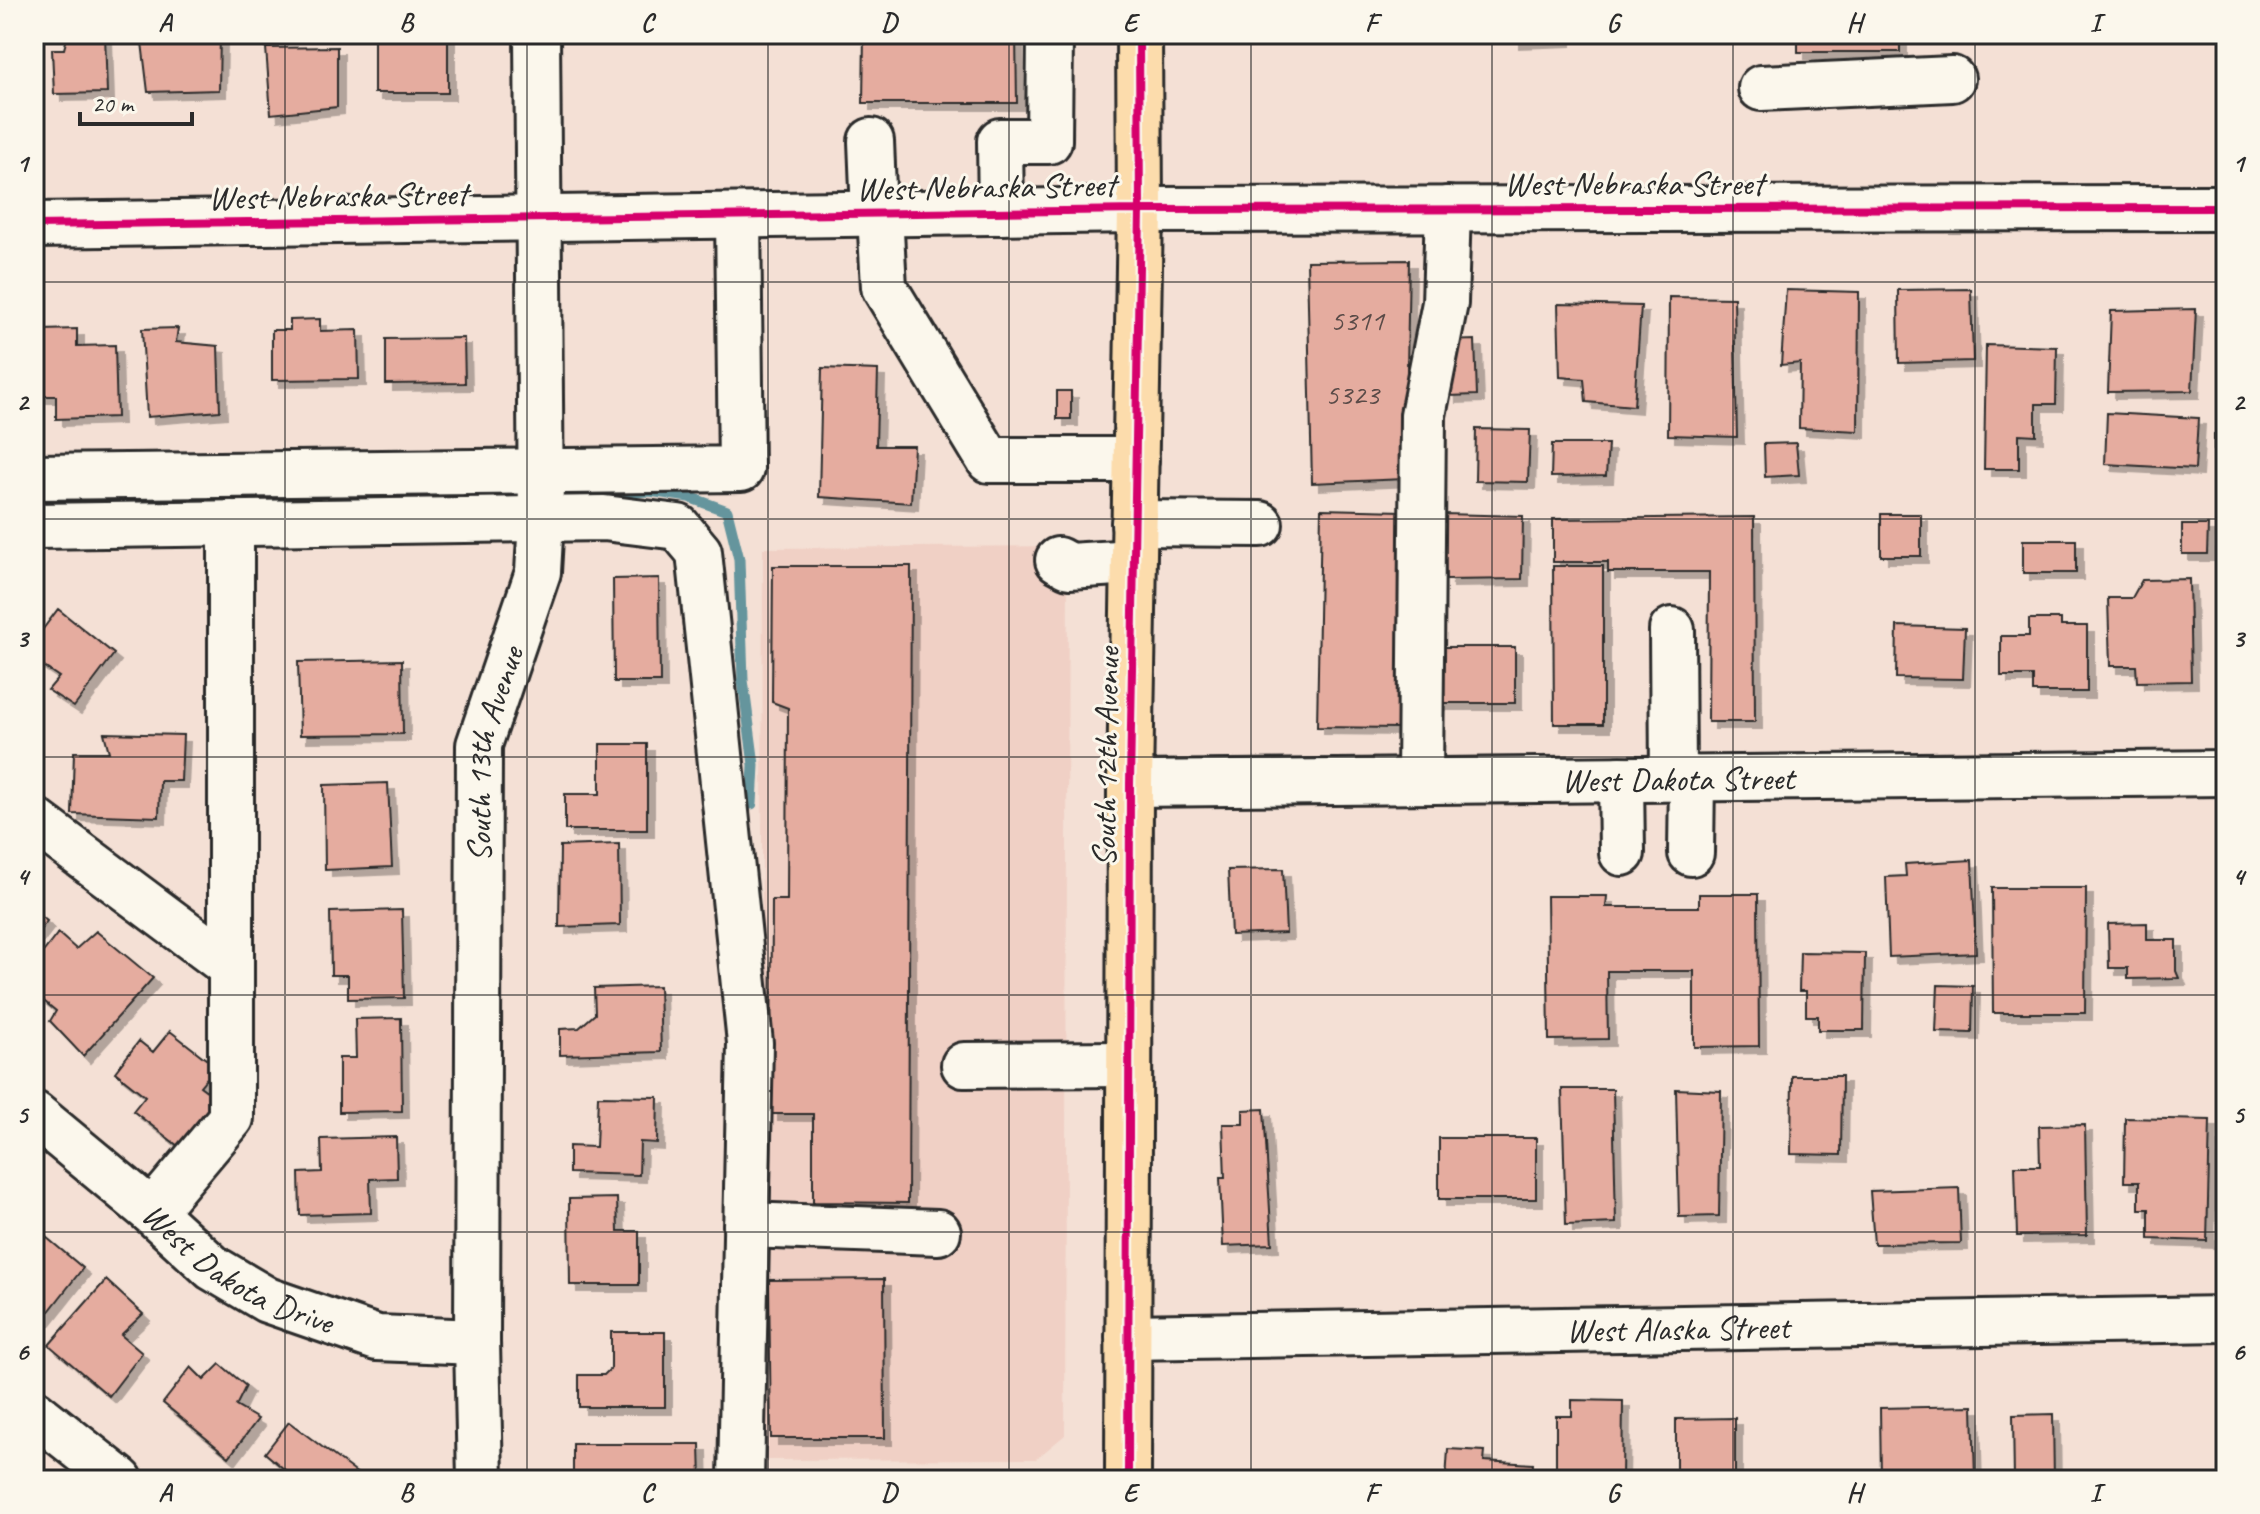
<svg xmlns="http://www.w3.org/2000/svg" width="2260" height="1514" font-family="Caveat,sans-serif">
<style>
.built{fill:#f0d0c5}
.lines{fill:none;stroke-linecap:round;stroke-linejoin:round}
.stream{stroke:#65959d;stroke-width:11}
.building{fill:#e5ac9f;stroke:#2b2b2b;stroke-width:2;filter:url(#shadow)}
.minor-casing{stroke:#2b2b2b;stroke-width:50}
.major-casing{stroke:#2b2b2b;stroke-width:50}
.minor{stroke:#fbf7ec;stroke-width:44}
.major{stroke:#fcdcac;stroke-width:44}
.cycleway-casing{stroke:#fbf7ec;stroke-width:13}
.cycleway{stroke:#d6006c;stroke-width:8}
.grid{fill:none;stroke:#2b2b2b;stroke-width:2;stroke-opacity:0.55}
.labels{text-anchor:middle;stroke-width:6;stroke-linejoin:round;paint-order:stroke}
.number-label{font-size:30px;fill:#5a4b48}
.street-label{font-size:34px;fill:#2b2b2b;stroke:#fbf7ec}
.neatline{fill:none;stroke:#2b2b2b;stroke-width:3}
.grid-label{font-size:26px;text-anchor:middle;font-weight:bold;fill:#2b2b2b}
</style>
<defs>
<filter id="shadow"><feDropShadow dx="7" dy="7" stdDeviation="0" flood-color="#0004"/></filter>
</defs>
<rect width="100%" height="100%" fill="#f4e0d5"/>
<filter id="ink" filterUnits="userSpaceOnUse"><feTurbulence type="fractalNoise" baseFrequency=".0125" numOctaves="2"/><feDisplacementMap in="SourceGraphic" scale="16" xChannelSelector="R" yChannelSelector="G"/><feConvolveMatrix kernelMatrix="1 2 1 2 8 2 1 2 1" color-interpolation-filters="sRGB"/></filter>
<g filter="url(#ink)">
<path class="built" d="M 1068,546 L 1065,1435 L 1036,1459 L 760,1460 L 763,548 Z"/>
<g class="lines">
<path class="stream" d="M 582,494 L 650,491 L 689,497 L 727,511 L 739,559 L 743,680 L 754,765 L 752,804
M 34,502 L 492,497"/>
</g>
<path class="building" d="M 68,34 L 105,34 L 107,93 L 54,94 L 52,49 L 64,49 Z
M 141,34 L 220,34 L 219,90 L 148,92 Z
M 374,34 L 448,34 L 448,93 L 374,93 Z
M 864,34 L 1016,34 L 1017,103 L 863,103 Z
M 1512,34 L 1564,34 L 1564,39 L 1512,41 Z
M 1798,34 L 1900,34 L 1900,52 L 1798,52 Z
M 337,47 L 337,107 L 271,114 L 266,48 Z
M 1409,260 L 1405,479 L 1312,483 L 1307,261 Z
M 1971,289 L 1973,361 L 1899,363 L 1898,290 Z
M 1786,290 L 1859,292 L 1858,431 L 1799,428 L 1800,363 L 1781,365 Z
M 1669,297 L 1734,298 L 1737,437 L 1668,435 Z
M 1558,304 L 1641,306 L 1634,406 L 1586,402 L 1584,379 L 1560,377 Z
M 2196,309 L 2192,391 L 2108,392 L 2111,311 Z
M 320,319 L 320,331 L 358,330 L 359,379 L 272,380 L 272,330 L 290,330 L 290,320 Z
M 178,328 L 176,342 L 218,346 L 220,411 L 147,417 L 142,329 Z
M 77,329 L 77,346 L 115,345 L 117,417 L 56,419 L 56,396 L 34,396 L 34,343 L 43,343 L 43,330 Z
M 464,338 L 465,383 L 386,384 L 386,339 Z
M 1475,340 L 1477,395 L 1449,396 L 1447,341 Z
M 1986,345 L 2057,347 L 2056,404 L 2036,404 L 2036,435 L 2019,434 L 2019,469 L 1984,469 Z
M 822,368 L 878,370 L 876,446 L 914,446 L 911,503 L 819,497 Z
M 1057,391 L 1071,391 L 1071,419 L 1057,419 Z
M 2107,413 L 2198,418 L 2195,469 L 2105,464 Z
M 1476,429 L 1530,430 L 1528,482 L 1475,481 Z
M 2214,434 L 2226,434 L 2226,478 L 2214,478 Z
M 1796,443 L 1799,475 L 1765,477 L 1764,444 Z
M 1552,444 L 1608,444 L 1606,476 L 1551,477 Z
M 1321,509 L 1403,511 L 1399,728 L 1317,727 Z
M 1443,514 L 1523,516 L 1522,579 L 1446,580 Z
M 1881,514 L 1921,514 L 1921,556 L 1881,556 Z
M 1754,517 L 1755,722 L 1708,722 L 1709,572 L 1608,572 L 1608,562 L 1553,562 L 1553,519 Z
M 2182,525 L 2208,525 L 2207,554 L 2182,554 Z
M 2023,540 L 2076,540 L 2076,573 L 2023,573 Z
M 773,566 L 911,566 L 908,1203 L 813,1202 L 813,1114 L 771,1114 L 772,900 L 787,900 L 788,708 L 772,702 Z
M 1553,566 L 1603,566 L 1603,724 L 1554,724 Z
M 659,578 L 660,682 L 614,682 L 613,579 Z
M 2189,579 L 2191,681 L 2137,682 L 2136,666 L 2110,666 L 2108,598 L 2132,598 L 2142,580 Z
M 58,609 L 114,654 L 74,707 L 48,690 L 59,677 L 34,660 L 34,641 Z
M 2029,619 L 2061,619 L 2061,626 L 2087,626 L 2087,692 L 2033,692 L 2033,676 L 2001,676 L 2001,636 L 2029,636 Z
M 1897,626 L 1965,628 L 1963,679 L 1896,678 Z
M 1439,647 L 1515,647 L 1515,703 L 1438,703 Z
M 402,660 L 403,734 L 300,735 L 298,662 Z
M 104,733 L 183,735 L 181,781 L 160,781 L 159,817 L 72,814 L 74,752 L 109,752 Z
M 600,744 L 647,744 L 647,830 L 565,830 L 565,794 L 600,794 Z
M 388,783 L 392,867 L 325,870 L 324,785 Z
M 619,844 L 620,925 L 559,927 L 560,846 Z
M 1972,860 L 1976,953 L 1889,957 L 1886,877 L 1906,876 L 1905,864 Z
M 1283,869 L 1286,933 L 1231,935 L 1228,870 Z
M 1992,888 L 2086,888 L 2085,1013 L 1993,1013 Z
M 1699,894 L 1758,894 L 1759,1046 L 1694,1047 L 1694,971 L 1607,971 L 1608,1039 L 1549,1040 L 1547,896 L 1607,896 L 1606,907 L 1699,907 Z
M 402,910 L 404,998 L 348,999 L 348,975 L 331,975 L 330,912 Z
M 34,911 L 47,921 L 34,938 Z
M 2147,923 L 2147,940 L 2176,940 L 2176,971 L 2179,978 L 2128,979 L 2128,968 L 2109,968 L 2108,924 Z
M 96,931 L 153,978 L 83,1056 L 50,1021 L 56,1011 L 34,993 L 34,964 L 58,933 L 76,949 Z
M 1800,952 L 1865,953 L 1864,1030 L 1818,1030 L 1818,1016 L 1806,1016 L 1806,991 L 1799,991 Z
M 1938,985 L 1973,986 L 1972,1033 L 1936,1032 Z
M 659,986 L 661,1052 L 560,1055 L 560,1029 L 579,1028 L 595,1014 L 594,988 Z
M 401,1018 L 402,1111 L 339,1112 L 339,1058 L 356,1058 L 355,1019 Z
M 170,1031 L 216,1067 L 200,1086 L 216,1098 L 178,1146 L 133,1111 L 145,1096 L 115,1072 L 139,1041 L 153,1052 Z
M 1792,1076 L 1842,1076 L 1841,1155 L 1791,1154 Z
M 1562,1089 L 1613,1089 L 1616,1223 L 1566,1225 Z
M 1676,1089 L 1721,1091 L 1719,1216 L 1679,1217 Z
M 598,1096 L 658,1097 L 657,1143 L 640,1142 L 639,1175 L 569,1173 L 569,1146 L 596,1147 Z
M 1264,1109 L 1272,1244 L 1223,1246 L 1220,1178 L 1225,1178 L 1223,1124 L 1243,1124 L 1243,1110 Z
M 2125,1118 L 2210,1120 L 2207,1241 L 2149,1239 L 2149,1209 L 2139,1209 L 2139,1182 L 2124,1182 Z
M 2085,1125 L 2087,1235 L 2017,1236 L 2015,1166 L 2040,1166 L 2039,1126 Z
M 396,1137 L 397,1178 L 370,1179 L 371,1213 L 300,1215 L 299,1173 L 322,1172 L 321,1139 Z
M 1439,1138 L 1536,1138 L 1536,1199 L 1439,1199 Z
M 2224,1175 L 2226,1175 L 2226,1217 L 2223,1217 Z
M 1959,1188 L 1961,1243 L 1874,1244 L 1870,1191 Z
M 617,1198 L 618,1231 L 639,1231 L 639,1285 L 570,1285 L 569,1199 Z
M 34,1227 L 83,1268 L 43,1319 L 34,1309 Z
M 884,1279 L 885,1438 L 771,1438 L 769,1280 Z
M 106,1280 L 143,1314 L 121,1335 L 142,1353 L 109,1396 L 49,1345 Z
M 611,1332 L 665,1332 L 665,1407 L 579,1407 L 579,1375 L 604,1375 L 611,1368 Z
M 220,1364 L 246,1386 L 236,1406 L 258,1419 L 229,1457 L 163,1403 L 191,1367 L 204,1380 Z
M 1572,1400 L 1623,1401 L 1622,1480 L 1556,1480 L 1556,1416 L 1572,1416 Z
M 1973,1406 L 1975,1480 L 1881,1480 L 1880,1408 Z
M 2220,1412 L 2226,1412 L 2226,1463 L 2221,1464 Z
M 2053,1414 L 2054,1480 L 2014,1480 L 2013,1415 Z
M 1735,1418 L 1735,1480 L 1676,1480 L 1676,1419 Z
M 289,1422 L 362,1477 L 361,1480 L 297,1480 L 265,1453 Z
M 573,1444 L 700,1444 L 701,1480 L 573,1480 Z
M 1448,1449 L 1485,1451 L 1484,1461 L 1533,1464 L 1532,1480 L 1446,1480 Z"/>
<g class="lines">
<g class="minor-casing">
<g id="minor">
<path d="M 1761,88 L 1952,79"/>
<path d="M 871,141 L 874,214"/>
<path d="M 1001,212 L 1000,141 L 1049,141 L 1050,34"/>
<path d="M 880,214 L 884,287 L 989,460 L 1136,460"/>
<path d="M 34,225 L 1140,210 L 2226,208"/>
<path d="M 34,477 L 741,469 L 738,216"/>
<path d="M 1134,523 L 1260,524"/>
<path d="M 34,526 L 604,518 L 678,527 L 699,552 L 750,1043 L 741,1480"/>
<path d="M 1058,560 L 1069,566 L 1133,562"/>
<path d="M 1672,630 L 1673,778"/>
<path d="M 1621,779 L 1622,853"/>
<path d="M 1420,781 L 1423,415 L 1445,303 L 1448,209"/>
<path id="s1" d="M 1130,784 L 2226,773"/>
<path d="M 34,820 L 231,967"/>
<path d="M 1691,853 L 1692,778"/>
<path d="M 964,1065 L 1129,1064"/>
<path id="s2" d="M 34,1114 L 152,1212 L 213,1268 L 267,1300 L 377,1338 L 477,1342"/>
<path d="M 152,1212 L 231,1118 L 231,523"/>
<path d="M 746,1225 L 938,1232"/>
<path id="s3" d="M 1128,1337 L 2226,1319"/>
<path d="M 34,1412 L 120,1480"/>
<path id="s4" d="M 480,1480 L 477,1342 L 479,745 L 538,572 L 541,520 L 537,34"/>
</g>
</g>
<g class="major-casing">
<path id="major" d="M 1128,1480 L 1130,784 L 1140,210 L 1139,34"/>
</g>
<use href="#minor" class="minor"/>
<use href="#major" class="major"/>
<g class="cycleway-casing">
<path id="cycleway" d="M 34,225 L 1140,210 L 2226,208
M 1128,1480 L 1130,784 L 1140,210 L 1139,34"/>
</g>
<use href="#cycleway" class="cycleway"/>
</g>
</g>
<path class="grid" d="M 285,34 L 285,1480M 527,34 L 527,1480M 768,34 L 768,1480M 1009,34 L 1009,1480M 1251,34 L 1251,1480M 1492,34 L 1492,1480M 1733,34 L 1733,1480M 1975,34 L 1975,1480M 34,282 L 2226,282M 34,519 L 2226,519M 34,757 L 2226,757M 34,995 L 2226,995M 34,1232 L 2226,1232"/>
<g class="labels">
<g class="number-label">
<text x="1357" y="330">5311</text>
<text x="1352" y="404">5323</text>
</g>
<g class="street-label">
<text x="1634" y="195">West Nebraska Street</text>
<text transform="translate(986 186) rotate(-1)" y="12">West Nebraska Street</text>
<text transform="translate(338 195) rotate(-1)" y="12">West Nebraska Street</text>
<text dy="12" stroke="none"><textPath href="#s4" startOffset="728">South 13th Avenue</textPath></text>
<text transform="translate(1105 757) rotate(-89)" y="12">South 12th Avenue</text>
<text dy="12" stroke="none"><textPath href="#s1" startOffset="548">West Dakota Street</textPath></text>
<text dy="12" stroke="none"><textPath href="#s2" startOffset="258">West Dakota Drive</textPath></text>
<text dy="12" stroke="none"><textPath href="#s3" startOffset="550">West Alaska Street</textPath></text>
</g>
</g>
<rect width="2260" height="1514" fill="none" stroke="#fbf7ec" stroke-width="88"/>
<path d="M80 112v12h112v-12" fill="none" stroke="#2b2b2b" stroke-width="4"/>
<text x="92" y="112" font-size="24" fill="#2b2b2b" stroke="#fbf7ec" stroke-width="6" paint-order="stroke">20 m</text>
<rect x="44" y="44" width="2172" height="1426" class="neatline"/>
<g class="grid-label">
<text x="165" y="31">A</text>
<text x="406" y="31">B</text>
<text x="647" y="31">C</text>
<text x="889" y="31">D</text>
<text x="1130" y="31">E</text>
<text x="1371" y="31">F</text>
<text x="1613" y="31">G</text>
<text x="1854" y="31">H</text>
<text x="2095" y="31">I</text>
<text x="22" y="172">1</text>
<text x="2238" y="172">1</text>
<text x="22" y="410">2</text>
<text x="2238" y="410">2</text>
<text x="22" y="647">3</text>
<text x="2238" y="647">3</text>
<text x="22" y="885">4</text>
<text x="2238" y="885">4</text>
<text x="22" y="1123">5</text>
<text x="2238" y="1123">5</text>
<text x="22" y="1360">6</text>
<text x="2238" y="1360">6</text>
<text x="165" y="1501">A</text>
<text x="406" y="1501">B</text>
<text x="647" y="1501">C</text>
<text x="889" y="1501">D</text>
<text x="1130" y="1501">E</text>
<text x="1371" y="1501">F</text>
<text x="1613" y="1501">G</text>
<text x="1854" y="1501">H</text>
<text x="2095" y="1501">I</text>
</g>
</svg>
